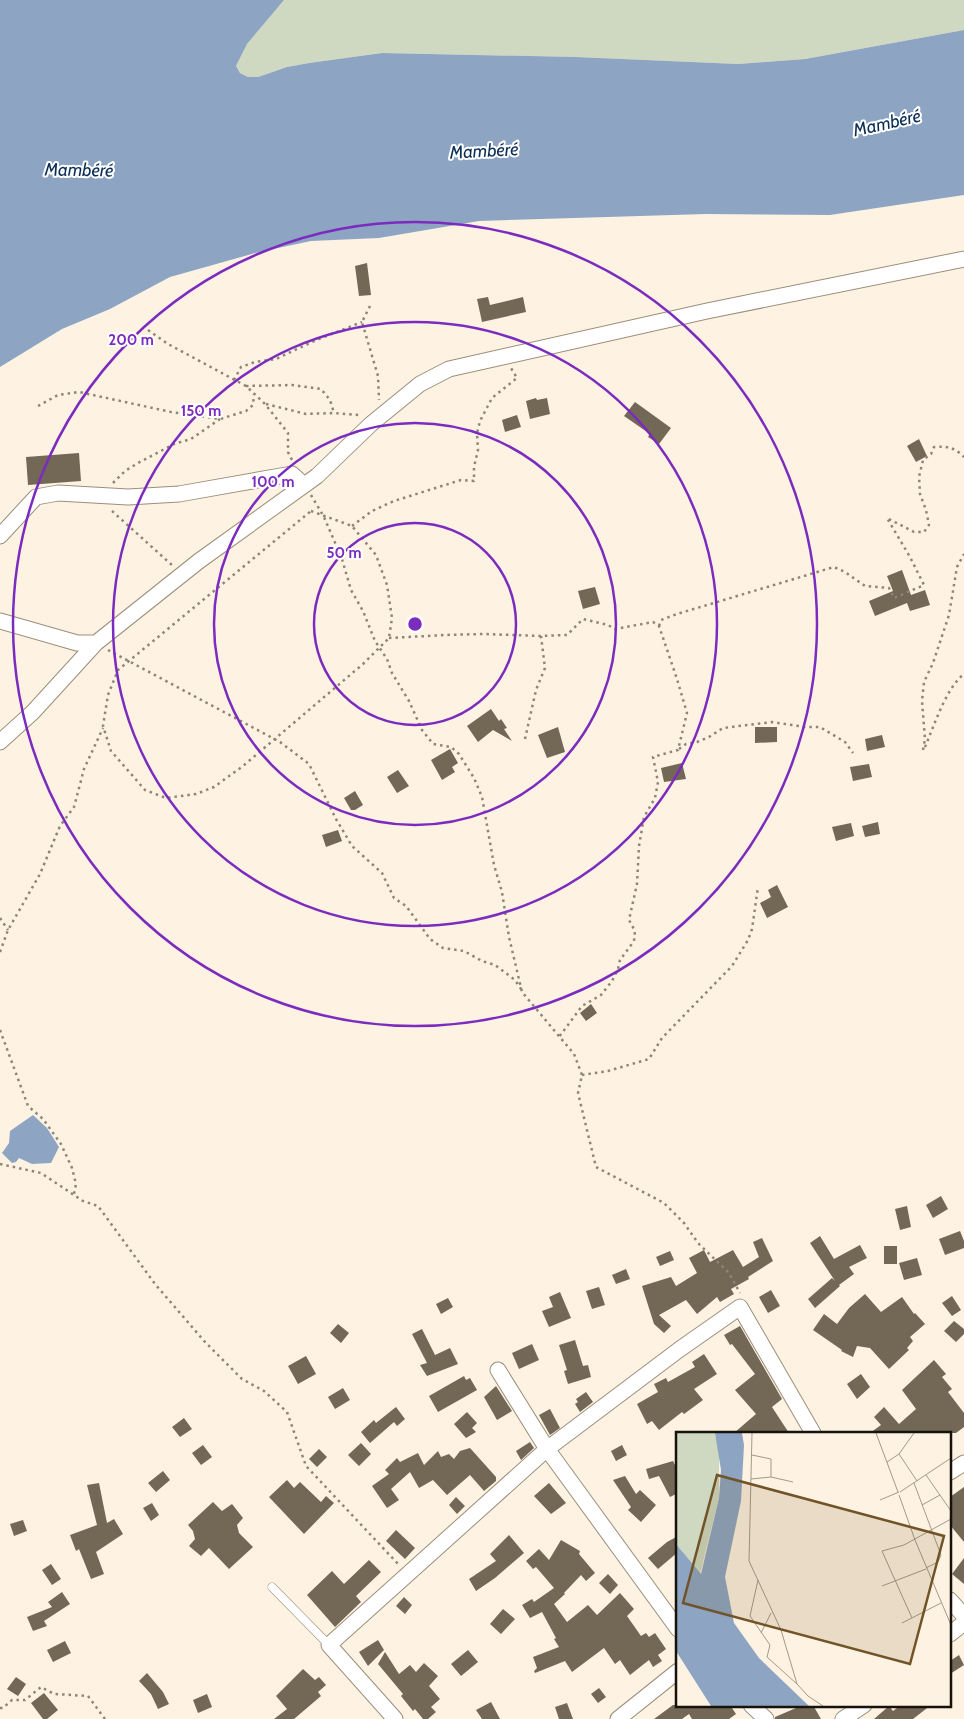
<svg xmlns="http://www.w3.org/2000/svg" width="964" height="1719" font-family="Cabin,sans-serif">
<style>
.green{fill:#cfd9c1}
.water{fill:#8da5c3}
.building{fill:#736755}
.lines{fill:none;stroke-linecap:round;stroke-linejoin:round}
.service-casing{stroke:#9b8e7b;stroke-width:9}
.minor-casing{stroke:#9b8e7b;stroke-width:17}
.path{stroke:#8e8579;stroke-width:2.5;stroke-dasharray:2.5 4;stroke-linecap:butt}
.service{stroke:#fff;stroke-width:8}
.minor{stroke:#fff;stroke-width:15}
.ring{fill:none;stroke:#7b2cbf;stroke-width:2.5}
.labels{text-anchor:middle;stroke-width:4;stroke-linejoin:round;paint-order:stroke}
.water-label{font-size:18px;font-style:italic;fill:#0b2e55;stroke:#fff}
.inset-road{fill:none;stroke:#a2998c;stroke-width:1}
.view{fill:#705427;fill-opacity:0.15;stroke:#705427;stroke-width:2.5}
.inset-edge{fill:none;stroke:#17120b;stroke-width:2.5}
.centre{fill:#7b2cbf;stroke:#fff;stroke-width:2.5}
.ring-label{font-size:15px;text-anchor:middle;font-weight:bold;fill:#7b2cbf;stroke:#fff;stroke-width:4;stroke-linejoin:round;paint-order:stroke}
</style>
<rect width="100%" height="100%" fill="#fef3e2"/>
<path class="green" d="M 284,0 L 964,0 L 964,30 L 805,59 L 738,64 L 576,57 L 382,53 L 309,63 L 287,67 L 258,77 L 248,77 L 240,73 L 236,66 L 247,44 Z"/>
<path class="water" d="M 0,0 L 284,0 L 247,44 L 236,66 L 240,73 L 248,77 L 258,77 L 287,67 L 309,63 L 382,53 L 576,57 L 738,64 L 805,59 L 964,30 L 964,195 L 830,215 L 706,214 L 479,221 L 379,238 L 311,241 L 259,252 L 170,277 L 110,309 L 62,329 L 0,367 Z
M 33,1115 L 47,1128 L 59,1147 L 51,1163 L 32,1164 L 19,1158 L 16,1162 L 12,1163 L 2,1153 L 9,1143 L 10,1131 Z"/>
<path class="building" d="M 367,263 L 371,295 L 359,296 L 355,266 Z
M 488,297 L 490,305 L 523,297 L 526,312 L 482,322 L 477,299 Z
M 536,398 L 537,400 L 547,398 L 550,414 L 530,419 L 526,401 Z
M 635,402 L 671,428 L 659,444 L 648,437 L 650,434 L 624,416 Z
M 517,415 L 521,427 L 505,432 L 502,420 Z
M 919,439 L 927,456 L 916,462 L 907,446 Z
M 79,453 L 81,481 L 28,485 L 26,457 Z
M 902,570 L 911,595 L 925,590 L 930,605 L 910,611 L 907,603 L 875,616 L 869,601 L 893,591 L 887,576 Z
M 595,587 L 600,604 L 583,609 L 578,591 Z
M 491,709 L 499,721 L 501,719 L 507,728 L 504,729 L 512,741 L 493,730 L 478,742 L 467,726 Z
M 558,727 L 565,752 L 547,758 L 538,735 Z
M 755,727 L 777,727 L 777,742 L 755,743 Z
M 882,735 L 885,747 L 867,751 L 865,739 Z
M 450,749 L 458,763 L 452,767 L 455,772 L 442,780 L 431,760 Z
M 682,763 L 686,779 L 664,782 L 661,768 Z
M 869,764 L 872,777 L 853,781 L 850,767 Z
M 398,770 L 409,786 L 397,793 L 387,777 Z
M 355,791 L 363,805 L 355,810 L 351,810 L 344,798 Z
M 878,822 L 880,834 L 865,837 L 862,826 Z
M 851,823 L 854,836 L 836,841 L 832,827 Z
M 338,830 L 342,841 L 326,847 L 322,835 Z
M 777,885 L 788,907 L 767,918 L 760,903 L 771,897 L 768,890 Z
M 591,1004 L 597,1013 L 586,1021 L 580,1013 Z
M 941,1196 L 948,1209 L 933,1218 L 926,1205 Z
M 907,1206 L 911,1227 L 900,1230 L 895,1209 Z
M 960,1231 L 964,1241 L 964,1248 L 945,1255 L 939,1239 Z
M 820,1236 L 834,1259 L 860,1245 L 867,1258 L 849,1267 L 854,1274 L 839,1285 L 840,1286 L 815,1308 L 808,1299 L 832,1278 L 835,1281 L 810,1243 Z
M 762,1238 L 773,1261 L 748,1277 L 749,1279 L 731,1289 L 734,1294 L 720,1302 L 717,1297 L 697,1314 L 686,1300 L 659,1315 L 671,1326 L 664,1333 L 654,1324 L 642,1286 L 671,1277 L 676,1286 L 697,1273 L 689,1258 L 704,1250 L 710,1262 L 733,1250 L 743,1267 L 759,1257 L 753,1242 Z
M 884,1246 L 897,1246 L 897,1264 L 884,1264 Z
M 670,1251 L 674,1260 L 660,1266 L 656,1257 Z
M 917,1258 L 922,1275 L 904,1280 L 899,1263 Z
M 626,1269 L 630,1279 L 616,1284 L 612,1275 Z
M 599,1287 L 605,1305 L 592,1309 L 586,1291 Z
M 771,1290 L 780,1306 L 768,1313 L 759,1297 Z
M 560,1292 L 571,1318 L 549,1327 L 542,1311 L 553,1307 L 549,1297 Z
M 865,1294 L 881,1312 L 902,1297 L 914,1314 L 915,1313 L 925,1324 L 910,1337 L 913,1341 L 907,1348 L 909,1350 L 889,1369 L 870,1348 L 857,1346 L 853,1357 L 841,1351 L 842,1350 L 813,1330 L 824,1314 L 837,1324 L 849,1308 Z
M 952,1296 L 961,1310 L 952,1316 L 942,1303 Z
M 448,1298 L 453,1307 L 441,1314 L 436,1304 Z
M 954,1321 L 964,1329 L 964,1334 L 956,1342 L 944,1331 Z
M 338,1324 L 349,1333 L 341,1343 L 330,1333 Z
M 740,1326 L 782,1399 L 772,1407 L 789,1433 L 734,1433 L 756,1414 L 735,1390 L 755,1374 L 732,1344 L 730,1345 L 724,1335 Z
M 422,1329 L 435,1355 L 450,1348 L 458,1364 L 427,1376 L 420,1365 L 427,1363 L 412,1334 Z
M 575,1340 L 583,1366 L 588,1365 L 591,1377 L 568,1384 L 564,1371 L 567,1370 L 559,1345 Z
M 532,1344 L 539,1360 L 519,1369 L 512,1353 Z
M 704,1354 L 717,1374 L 694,1389 L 703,1400 L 684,1414 L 682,1412 L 659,1430 L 652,1421 L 647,1424 L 637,1404 L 658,1392 L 654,1384 L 666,1378 L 668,1382 L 695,1367 L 692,1362 Z
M 306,1356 L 316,1374 L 298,1384 L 288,1366 Z
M 934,1360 L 946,1374 L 942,1377 L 952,1389 L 948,1392 L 964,1413 L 964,1427 L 956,1433 L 870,1433 L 881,1425 L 874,1417 L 884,1407 L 899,1424 L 916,1409 L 902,1390 Z
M 861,1374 L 870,1387 L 857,1399 L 847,1384 Z
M 464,1376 L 466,1380 L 470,1378 L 477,1390 L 438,1412 L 429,1396 Z
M 496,1386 L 512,1411 L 497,1420 L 484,1397 Z
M 343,1388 L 350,1400 L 335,1409 L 328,1397 Z
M 586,1392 L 593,1402 L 580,1412 L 575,1404 L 578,1402 L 576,1399 Z
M 396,1407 L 405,1419 L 397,1426 L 394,1422 L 370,1443 L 361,1432 L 374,1420 L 376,1423 Z
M 550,1409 L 560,1428 L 550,1435 L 539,1415 Z
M 467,1412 L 477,1423 L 472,1428 L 476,1432 L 466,1438 L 454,1424 Z
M 184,1418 L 192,1429 L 180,1437 L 172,1427 Z
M 530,1442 L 534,1448 L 521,1460 L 516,1451 Z
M 361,1443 L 371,1454 L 359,1466 L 348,1455 Z
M 203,1445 L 212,1457 L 201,1465 L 192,1453 Z
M 622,1445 L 627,1455 L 616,1461 L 611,1451 Z
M 470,1448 L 496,1477 L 496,1481 L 484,1491 L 470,1475 L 447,1495 L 433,1480 L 419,1488 L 410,1472 L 391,1489 L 399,1500 L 387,1508 L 372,1486 L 389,1474 L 385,1470 L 397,1458 L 400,1462 L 418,1453 L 424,1465 L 438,1451 L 441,1457 L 449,1454 L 454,1459 L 460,1451 Z
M 319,1449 L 327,1457 L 317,1467 L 309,1459 Z
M 673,1461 L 678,1471 L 678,1493 L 670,1497 L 659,1476 L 649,1479 L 646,1469 Z
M 163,1471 L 170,1480 L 156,1492 L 148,1483 Z
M 625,1476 L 636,1494 L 640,1490 L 656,1505 L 641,1522 L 628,1510 L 631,1507 L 613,1480 Z
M 287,1480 L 294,1488 L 300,1482 L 321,1502 L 326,1496 L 334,1503 L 304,1534 L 269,1497 Z
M 99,1483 L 107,1523 L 114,1519 L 123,1534 L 96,1552 L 104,1574 L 91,1579 L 79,1549 L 76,1551 L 70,1535 L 97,1525 L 87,1485 Z
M 549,1483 L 566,1503 L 551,1514 L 534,1496 Z
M 964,1487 L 964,1542 L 950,1525 L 950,1497 Z
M 456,1497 L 465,1506 L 457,1514 L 449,1505 Z
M 213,1502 L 222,1511 L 232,1504 L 243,1518 L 237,1525 L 239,1533 L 253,1547 L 229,1569 L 209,1548 L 201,1556 L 189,1546 L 195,1539 L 193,1531 L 188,1525 Z
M 152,1503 L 159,1515 L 151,1521 L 143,1508 Z
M 23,1520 L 27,1531 L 14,1536 L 10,1524 Z
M 396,1530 L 415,1548 L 405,1559 L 386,1541 Z
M 509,1535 L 524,1553 L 495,1578 L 476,1591 L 469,1579 L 496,1561 L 490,1554 Z
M 678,1536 L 678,1552 L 658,1569 L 648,1558 L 667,1542 Z
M 561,1540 L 580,1551 L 579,1554 L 595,1573 L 586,1581 L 581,1575 L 564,1593 L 565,1594 L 554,1604 L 567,1622 L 588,1605 L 597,1615 L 620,1593 L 634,1609 L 627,1616 L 641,1636 L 646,1633 L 649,1637 L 655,1633 L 666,1649 L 658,1655 L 662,1661 L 653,1667 L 649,1660 L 630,1675 L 620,1660 L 615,1664 L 604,1648 L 572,1672 L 565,1661 L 535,1673 L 534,1671 L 537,1668 L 533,1657 L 559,1647 L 554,1639 L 556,1638 L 542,1612 L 530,1618 L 522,1605 L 532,1599 L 534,1602 L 554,1588 L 536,1567 L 533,1569 L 526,1561 L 539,1549 L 549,1560 Z
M 964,1558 L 964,1584 L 952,1574 Z
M 369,1560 L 381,1572 L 356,1596 L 361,1602 L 335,1627 L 307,1595 L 332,1571 L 344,1584 Z
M 51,1564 L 61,1579 L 52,1585 L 42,1570 Z
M 608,1574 L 618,1585 L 610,1594 L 599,1583 Z
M 62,1592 L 70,1604 L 44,1621 L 47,1626 L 33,1631 L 27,1617 L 52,1607 L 48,1602 Z
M 404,1597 L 412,1605 L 405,1614 L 396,1606 Z
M 503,1609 L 515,1619 L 501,1634 L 490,1624 Z
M 378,1640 L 384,1650 L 368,1666 L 359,1652 Z
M 65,1641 L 71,1653 L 53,1662 L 47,1650 Z
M 468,1650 L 478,1662 L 461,1676 L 451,1664 Z
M 385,1652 L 399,1674 L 410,1665 L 416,1672 L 424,1663 L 438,1676 L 429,1686 L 440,1699 L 431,1707 L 436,1712 L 428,1719 L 423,1719 L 415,1709 L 413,1711 L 401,1696 L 403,1694 L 378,1664 Z
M 959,1655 L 964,1665 L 950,1674 L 950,1661 Z
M 303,1669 L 315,1680 L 319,1677 L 326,1685 L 318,1692 L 321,1696 L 294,1719 L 274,1719 L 287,1709 L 276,1696 Z
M 147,1673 L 163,1692 L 169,1704 L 158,1709 L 151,1694 L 139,1681 Z
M 16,1677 L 26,1684 L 18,1696 L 7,1689 Z
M 599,1688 L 606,1697 L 598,1703 L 591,1694 Z
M 44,1693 L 58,1710 L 47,1719 L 43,1719 L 31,1703 Z
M 207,1694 L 212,1707 L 198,1713 L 193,1700 Z
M 491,1702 L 500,1719 L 482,1719 L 476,1710 Z
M 567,1703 L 573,1719 L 559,1719 L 555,1707 Z
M 673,1705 L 730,1705 L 736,1714 L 729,1719 L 692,1719 L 689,1714 L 682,1719 L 654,1719 Z
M 803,1705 L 813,1705 L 821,1719 L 775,1719 L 775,1717 Z
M 901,1705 L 931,1705 L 913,1719 L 874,1719 L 889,1706 L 893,1711 Z"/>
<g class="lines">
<g class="service-casing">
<path id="service" d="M 272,1587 L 329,1645"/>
</g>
<g class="minor-casing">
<path id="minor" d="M 0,536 L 36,497 L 58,493 L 128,497 L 179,494 L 292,474 L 304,485
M 0,621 L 77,643 L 96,643
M 0,742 L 33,712 L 96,643 L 199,561 L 317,476 L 371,424 L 420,384 L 449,369 L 707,311 L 964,259
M 498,1370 L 547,1449 L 678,1629
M 950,1472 L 964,1463
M 950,1600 L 964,1616
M 950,1634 L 964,1623
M 751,1705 L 766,1719
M 395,1719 L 329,1645 L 547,1449 L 680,1349 L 740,1307 L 813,1433
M 618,1719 L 678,1671
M 843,1719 L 864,1705"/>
</g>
<path class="path" d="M 370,306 L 362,322 L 378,376 L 379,400
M 148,330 L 168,344 L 246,386 L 265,404 L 288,433 L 288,452 L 292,460
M 234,380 L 241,367 L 255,362 L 276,359 L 314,341 L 362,322
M 246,386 L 292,385 L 321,389 L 330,400 L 334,413
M 266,404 L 306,414 L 334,413 L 359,415
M 38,406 L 58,395 L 79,392 L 171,412 L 220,419 L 246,411 L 253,405 L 254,394
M 113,483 L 125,471 L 138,463 L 174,444 L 191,439 L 220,419
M 311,495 L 324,517 L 342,559 L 351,590 L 363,611 L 375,641 L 387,659 L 392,673 L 409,701 L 422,730 L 433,744 L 451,747 L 459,754 L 474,778 L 482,797 L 494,865 L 502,892 L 509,937 L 522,992 L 574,1054 L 582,1075 L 578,1093 L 596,1167 L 664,1203 L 684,1223 L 698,1243 L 729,1273 L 740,1293
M 112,511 L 173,566
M 311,511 L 352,526 L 376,555 L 387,585 L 392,618 L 389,638 L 363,664 L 243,766 L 214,787 L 196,794 L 166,798 L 145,790 L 111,751 L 103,726 L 108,695 L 118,670 Z
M 352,526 L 372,511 L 394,501 L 461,480 L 474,481 L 474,467 L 478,450 L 477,433 L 480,421 L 492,398 L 517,378 L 511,368
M 659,626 L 661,620 L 677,614 L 834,567 L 845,572 L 865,586 L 889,588 L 894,598 L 924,585 L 910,557 L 887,518 L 914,532 L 924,532 L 929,525 L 926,510 L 920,494 L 919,477 L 923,460 L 931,454 L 934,447 C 947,446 954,447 964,457
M 389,638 L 445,635 L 484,634 L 541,636 L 567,635 L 583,619 L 608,625 L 615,629 L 653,622 L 659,626 L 677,679 L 687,713 L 678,750 L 653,757 L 658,782 L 655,798 L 644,817 L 639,846 L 637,884 L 629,920 L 635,931 L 634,941 L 620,960 L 618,969 L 612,981 L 601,995 L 582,1006 L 559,1037
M 108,650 L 280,742 L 309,764 L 336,819 L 352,846 L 382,873 L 394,898 L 406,906 L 430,939 L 443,948 L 464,951 L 482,961 L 495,965 L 515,980 L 521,989
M 525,739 L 536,690 L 545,668 L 541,636
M 925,747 C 934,726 946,688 964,674
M 679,749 L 686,744 L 697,742 L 709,737 L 723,728 L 772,722 L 805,727 L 820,727 L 845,742 L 853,753
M 923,750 L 925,739 L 922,701 L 924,682 L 933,663 L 949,615 L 957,567 L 964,554
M 0,918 L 8,930
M 0,952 L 8,930 L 40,874 L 60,826 L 74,807 L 84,769 L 103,728
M 0,1030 L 28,1106 L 43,1119 L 61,1144 L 72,1168 L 76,1184 L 74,1194
M 582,1075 L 608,1071 L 649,1059 L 662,1038 L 732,966 L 748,940 L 752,929 L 758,887
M 0,1164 L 41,1173 L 83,1201 L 98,1206 L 155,1284 L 205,1342 L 242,1379 L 264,1391 L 287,1412 L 306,1466 L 399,1565
M 0,1708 L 3,1708 L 12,1700 L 25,1700 L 41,1687 L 54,1694 L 88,1696 L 105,1719"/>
<use href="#service" class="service"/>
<use href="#minor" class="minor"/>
</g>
<g class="ring">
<circle cx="415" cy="624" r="101"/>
<circle cx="415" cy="624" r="201"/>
<circle cx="415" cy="624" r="302"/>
<circle cx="415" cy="624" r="402"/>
</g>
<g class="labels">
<g class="water-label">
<text transform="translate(887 123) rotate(-13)" y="6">Mambéré</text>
<text transform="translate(484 151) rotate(-3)" y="6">Mambéré</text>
<text transform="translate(79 170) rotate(1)" y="6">Mambéré</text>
</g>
</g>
<g transform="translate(676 1432)">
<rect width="275" height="275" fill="#fef3e2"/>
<path d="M 0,1 L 39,1 L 43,20 L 43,66 L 24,142 L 0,112 Z" fill="#cfd9c1"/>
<path d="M 39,1 L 66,1 L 68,13 L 65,69 L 49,145 L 58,191 L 83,226 L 133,274 L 35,274 L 0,219 L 0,112 L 25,142 L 43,66 L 45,38 Z" fill="#8da5c3"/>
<path class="inset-road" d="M 76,1 L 73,129 L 105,198 L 121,252 L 132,264 L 147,274M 200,1 L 222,60M 223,22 L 241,49M 211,30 L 223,22 L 238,1M 250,43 L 275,79M 95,45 L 117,50M 75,47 L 95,45 L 95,27 L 76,23M 238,51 L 265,123 L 262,130 L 250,136M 224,60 L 275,26M 223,63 L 239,108 L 275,193M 204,68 L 223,60M 246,73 L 264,63M 82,148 L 74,184 L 94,213 L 91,225 L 121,252M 206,154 L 250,137M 236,186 L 206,119 L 228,113 L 275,87M 226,191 L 265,171M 85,201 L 95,181"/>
<path class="view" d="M 41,43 L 268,104 L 234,232 L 7,171 Z"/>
<rect width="275" height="275" class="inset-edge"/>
</g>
<circle cx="415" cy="624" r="8" class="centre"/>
<g class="ring-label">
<text x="131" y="345">200 m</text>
<text x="201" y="416">150 m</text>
<text x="273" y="487">100 m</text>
<text x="344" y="558">50 m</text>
</g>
</svg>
